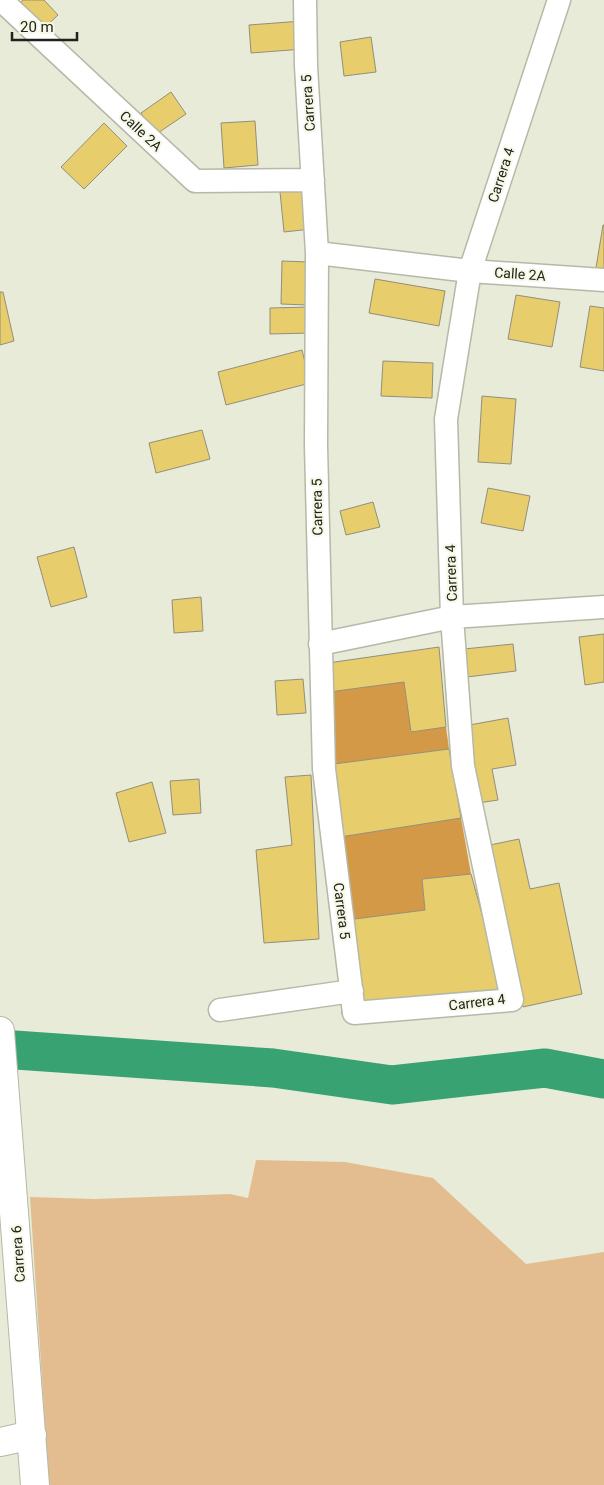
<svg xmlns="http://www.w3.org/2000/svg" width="604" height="1485" font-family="Roboto,sans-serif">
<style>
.green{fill:#e3bd8f}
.forest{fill:#d49946}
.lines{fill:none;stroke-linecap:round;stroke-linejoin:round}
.river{stroke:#38a272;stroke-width:39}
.building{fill:#e7cd6b;stroke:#938e7d}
.street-casing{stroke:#b5b9a7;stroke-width:25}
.primary-casing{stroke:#b5b9a7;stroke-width:30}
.street{stroke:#fff;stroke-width:22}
.primary{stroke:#fff;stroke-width:28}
.labels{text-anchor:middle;stroke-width:4;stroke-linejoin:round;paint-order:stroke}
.street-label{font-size:14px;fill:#21221b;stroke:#f4f8e5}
</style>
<rect width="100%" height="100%" fill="#e7ebd8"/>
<path class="green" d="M 256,1160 L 345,1162 L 433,1178 L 526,1264 L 604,1252 L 604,1485 L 49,1485 L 30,1197 L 95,1199 L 230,1194 L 248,1198 Z"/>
<path class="forest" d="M 404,682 L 411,732 L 446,727 L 449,749 L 334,764 L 329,692 Z
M 461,818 L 471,874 L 422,879 L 425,910 L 339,921 L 340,837 Z"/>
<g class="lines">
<path class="river" d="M 0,1049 L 273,1068 L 392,1085 L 545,1068 L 604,1079"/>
</g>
<path class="building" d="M 23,0 L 44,0 L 58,15 L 40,32 L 16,7 Z
M 302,21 L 304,49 L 251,53 L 249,25 Z
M 371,37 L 376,72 L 344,76 L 340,42 Z
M 171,92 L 186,114 L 155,135 L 141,113 Z
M 255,121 L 258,165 L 224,168 L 221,123 Z
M 104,123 L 127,146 L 84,189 L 61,167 Z
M 306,190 L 311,229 L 284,232 L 280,192 Z
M 603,225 L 604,225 L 604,275 L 595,274 Z
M 282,261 L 309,262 L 308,305 L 281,304 Z
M 375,279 L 445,291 L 439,326 L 369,313 Z
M 0,292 L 3,292 L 14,341 L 0,345 Z
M 516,295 L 560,302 L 552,347 L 508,339 Z
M 590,306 L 604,308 L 604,371 L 580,367 Z
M 310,307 L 310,333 L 270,334 L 270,308 Z
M 302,350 L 310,383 L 226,405 L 218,372 Z
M 383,361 L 433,363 L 432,398 L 381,396 Z
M 482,396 L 516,399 L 511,464 L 478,462 Z
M 202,430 L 210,459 L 156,473 L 149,443 Z
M 488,488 L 530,496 L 523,531 L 481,523 Z
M 373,502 L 380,527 L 346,535 L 340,511 Z
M 74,547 L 87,597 L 51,607 L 37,557 Z
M 201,597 L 203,631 L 174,633 L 172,600 Z
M 604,634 L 604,682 L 585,685 L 579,637 Z
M 513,644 L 516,671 L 467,677 L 464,649 Z
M 439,647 L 446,727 L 411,732 L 404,682 L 329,692 L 328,663 Z
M 303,679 L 306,713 L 277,715 L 275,681 Z
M 508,718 L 516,765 L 492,769 L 498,800 L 478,803 L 464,726 Z
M 449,749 L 461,818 L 340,837 L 334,764 Z
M 311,775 L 319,939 L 264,943 L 256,850 L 292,845 L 285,777 Z
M 199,779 L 201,813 L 173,815 L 170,781 Z
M 152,782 L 166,833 L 129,842 L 116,793 Z
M 519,839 L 530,889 L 559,883 L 582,994 L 523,1007 L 490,845 Z
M 471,874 L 488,936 L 504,1009 L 342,1014 L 339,921 L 425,910 L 422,879 Z"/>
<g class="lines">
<g class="street-casing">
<path id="street" d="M 1,0 L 195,181 L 313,180
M 305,0 L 306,66 L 317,253 L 316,446 L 324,769 L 354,1013 L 512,1000 L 463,766 L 452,617 L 446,419 L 470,271 L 559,0
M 317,253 L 470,271 L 604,280
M 320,644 L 452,617 L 604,607
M 220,1010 L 352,991"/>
</g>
<g class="primary-casing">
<path id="primary" d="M 0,1031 L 35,1485
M 0,1442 L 32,1435"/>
</g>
<use href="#street" class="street"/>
<use href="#primary" class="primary"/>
</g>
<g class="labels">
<g class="street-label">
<text transform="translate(308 103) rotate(-94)" y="5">Carrera 5</text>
<text transform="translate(141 131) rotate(43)" y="5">Calle 2A</text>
<text transform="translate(501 175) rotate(-72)" y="5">Carrera 4</text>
<text transform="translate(520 274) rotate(4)" y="5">Calle 2A</text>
<text transform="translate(317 507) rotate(-91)" y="5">Carrera 5</text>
<text transform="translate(451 573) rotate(-92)" y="5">Carrera 4</text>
<text transform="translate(342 911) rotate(83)" y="5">Carrera 5</text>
<text transform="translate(477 1002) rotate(-7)" y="5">Carrera 4</text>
<text transform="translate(18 1254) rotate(-94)" y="5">Carrera 6</text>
</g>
</g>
<path d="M12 32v8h65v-8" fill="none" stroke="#21221b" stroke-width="2.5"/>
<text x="20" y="32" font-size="15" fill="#21221b" stroke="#f4f8e5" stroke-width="4" paint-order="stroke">20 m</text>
</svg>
